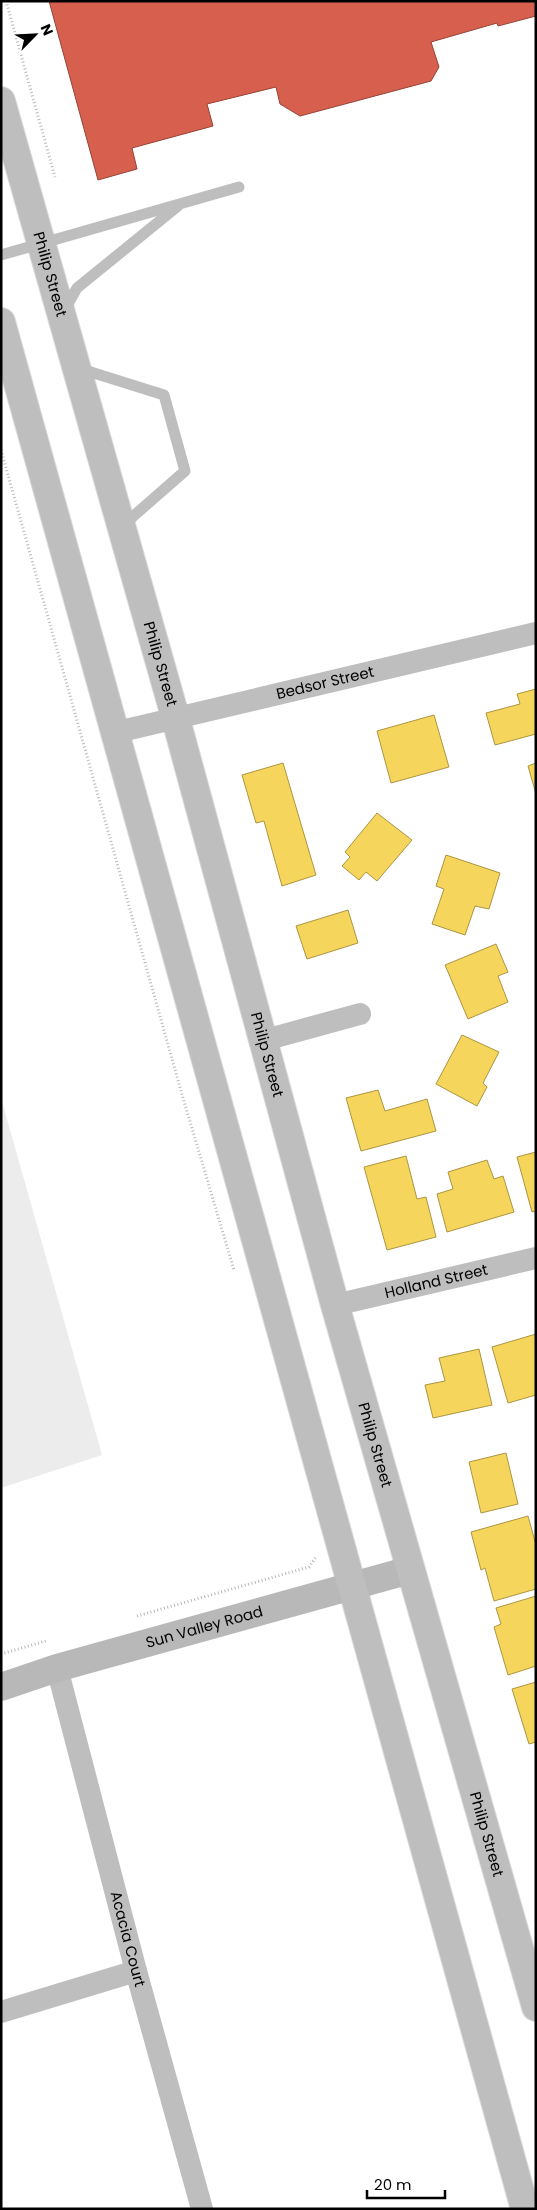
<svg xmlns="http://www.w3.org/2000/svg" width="537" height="2210" font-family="Poppins,sans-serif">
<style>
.green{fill:#ececec}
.homes{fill:#f6d55c;stroke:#ac9540}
.shops{fill:#d6604d;stroke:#964336}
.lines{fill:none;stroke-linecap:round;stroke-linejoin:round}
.primary-casing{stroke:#dbdbdb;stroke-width:30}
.path{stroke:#b9b9b9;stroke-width:3;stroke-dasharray:1 2.5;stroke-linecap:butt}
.lane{stroke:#bebebe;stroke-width:11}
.street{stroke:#bebebe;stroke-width:22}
.secondary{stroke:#b8b8b8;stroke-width:28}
.primary{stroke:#bebebe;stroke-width:28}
.labels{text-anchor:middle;stroke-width:5;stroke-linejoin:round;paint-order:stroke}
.street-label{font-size:15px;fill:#000;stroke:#fff}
</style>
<rect width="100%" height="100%" fill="#fff"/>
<path class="green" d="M 1,1098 L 102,1455 L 1,1488 Z"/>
<path class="homes" d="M 536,689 L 536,734 L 495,745 L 486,713 L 520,704 L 517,694 Z
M 434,715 L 449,767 L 391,783 L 377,731 Z
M 283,763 L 316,875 L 282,886 L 264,821 L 256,823 L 242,775 Z
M 536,763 L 536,794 L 528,766 Z
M 377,813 L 412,840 L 377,881 L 366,872 L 359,880 L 342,866 L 350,857 L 345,852 Z
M 446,855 L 500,873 L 489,909 L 475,906 L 465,935 L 432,924 L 444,889 L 436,886 Z
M 348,910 L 358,943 L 307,959 L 296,926 Z
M 496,944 L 508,972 L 498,976 L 508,1002 L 468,1019 L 445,965 Z
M 462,1035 L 499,1052 L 483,1083 L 487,1087 L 477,1106 L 436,1084 Z
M 378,1090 L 385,1111 L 427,1099 L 436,1131 L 361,1151 L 346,1098 Z
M 536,1152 L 536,1211 L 532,1212 L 517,1157 Z
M 406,1156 L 417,1199 L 426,1197 L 436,1237 L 387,1250 L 364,1167 Z
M 487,1160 L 494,1179 L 503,1176 L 514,1212 L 447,1232 L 437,1194 L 453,1189 L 448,1172 Z
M 536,1334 L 536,1395 L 508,1403 L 492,1347 Z
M 479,1349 L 492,1405 L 433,1418 L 425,1385 L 445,1381 L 439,1358 Z
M 506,1453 L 518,1504 L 481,1513 L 469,1462 Z
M 528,1516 L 536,1545 L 536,1589 L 494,1601 L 485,1568 L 481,1570 L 471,1532 Z
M 536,1596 L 536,1666 L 508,1675 L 494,1627 L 501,1624 L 496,1608 Z
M 536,1682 L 536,1742 L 529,1744 L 512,1689 Z"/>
<path class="shops" d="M 49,1 L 536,1 L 536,16 L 498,26 L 497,23 L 431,42 L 439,67 L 431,81 L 300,116 L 280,104 L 276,87 L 207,104 L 213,126 L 132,148 L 137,169 L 98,180 Z"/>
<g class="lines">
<g class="primary-casing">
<g id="primary">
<path id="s5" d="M 1,101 L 175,716 L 335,1305 L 536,2007"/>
<path d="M 1,322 C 173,952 352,1580 525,2209"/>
</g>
</g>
<path class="path" d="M 6,1 L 55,177
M 1,450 L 183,1098 L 234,1270
M 137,1616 L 309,1567 L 316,1557
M 1,1654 L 46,1641"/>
<path class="lane" d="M 1,255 L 239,187
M 64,311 L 77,288 L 178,206
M 78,368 L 164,395 L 185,471 L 121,527"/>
<g class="street">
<path id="s1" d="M 113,733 L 536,633"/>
<path d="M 265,1040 L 360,1014"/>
<path id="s2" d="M 335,1305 L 536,1258"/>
<path id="s3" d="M 57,1668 L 136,1971 L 202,2209"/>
<path d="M 1,2012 L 136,1971"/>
</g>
<path class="secondary" id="s4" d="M 1,1687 L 57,1668 L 410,1570"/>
<use href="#primary" class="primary"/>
</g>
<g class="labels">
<g class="street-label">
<text dy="5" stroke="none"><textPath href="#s5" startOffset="180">Philip Street</textPath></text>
<text dy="5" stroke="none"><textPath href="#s5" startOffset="585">Philip Street</textPath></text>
<text dy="5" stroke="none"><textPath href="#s1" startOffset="218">Bedsor Street</textPath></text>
<text dy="5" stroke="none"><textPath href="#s5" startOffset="990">Philip Street</textPath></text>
<text dy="5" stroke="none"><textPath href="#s2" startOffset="104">Holland Street</textPath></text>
<text dy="5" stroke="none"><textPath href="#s5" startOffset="1395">Philip Street</textPath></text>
<text dy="5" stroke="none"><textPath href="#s4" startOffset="212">Sun Valley Road</textPath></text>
<text dy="5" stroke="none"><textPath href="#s5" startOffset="1800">Philip Street</textPath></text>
<text dy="5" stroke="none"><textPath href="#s3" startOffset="280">Acacia Court</textPath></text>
</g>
</g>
<rect width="537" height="2210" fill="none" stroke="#000000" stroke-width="5"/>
<g transform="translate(35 35) rotate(66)" stroke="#ffffff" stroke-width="4" paint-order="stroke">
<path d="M0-4L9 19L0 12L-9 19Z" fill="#000000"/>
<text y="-8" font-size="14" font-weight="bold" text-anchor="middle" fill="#000000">N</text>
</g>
<path d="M367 2190v8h78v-8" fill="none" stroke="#000000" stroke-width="2.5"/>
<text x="374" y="2190" font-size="15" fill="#000000" stroke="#ffffff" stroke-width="4" paint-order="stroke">20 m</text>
</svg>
